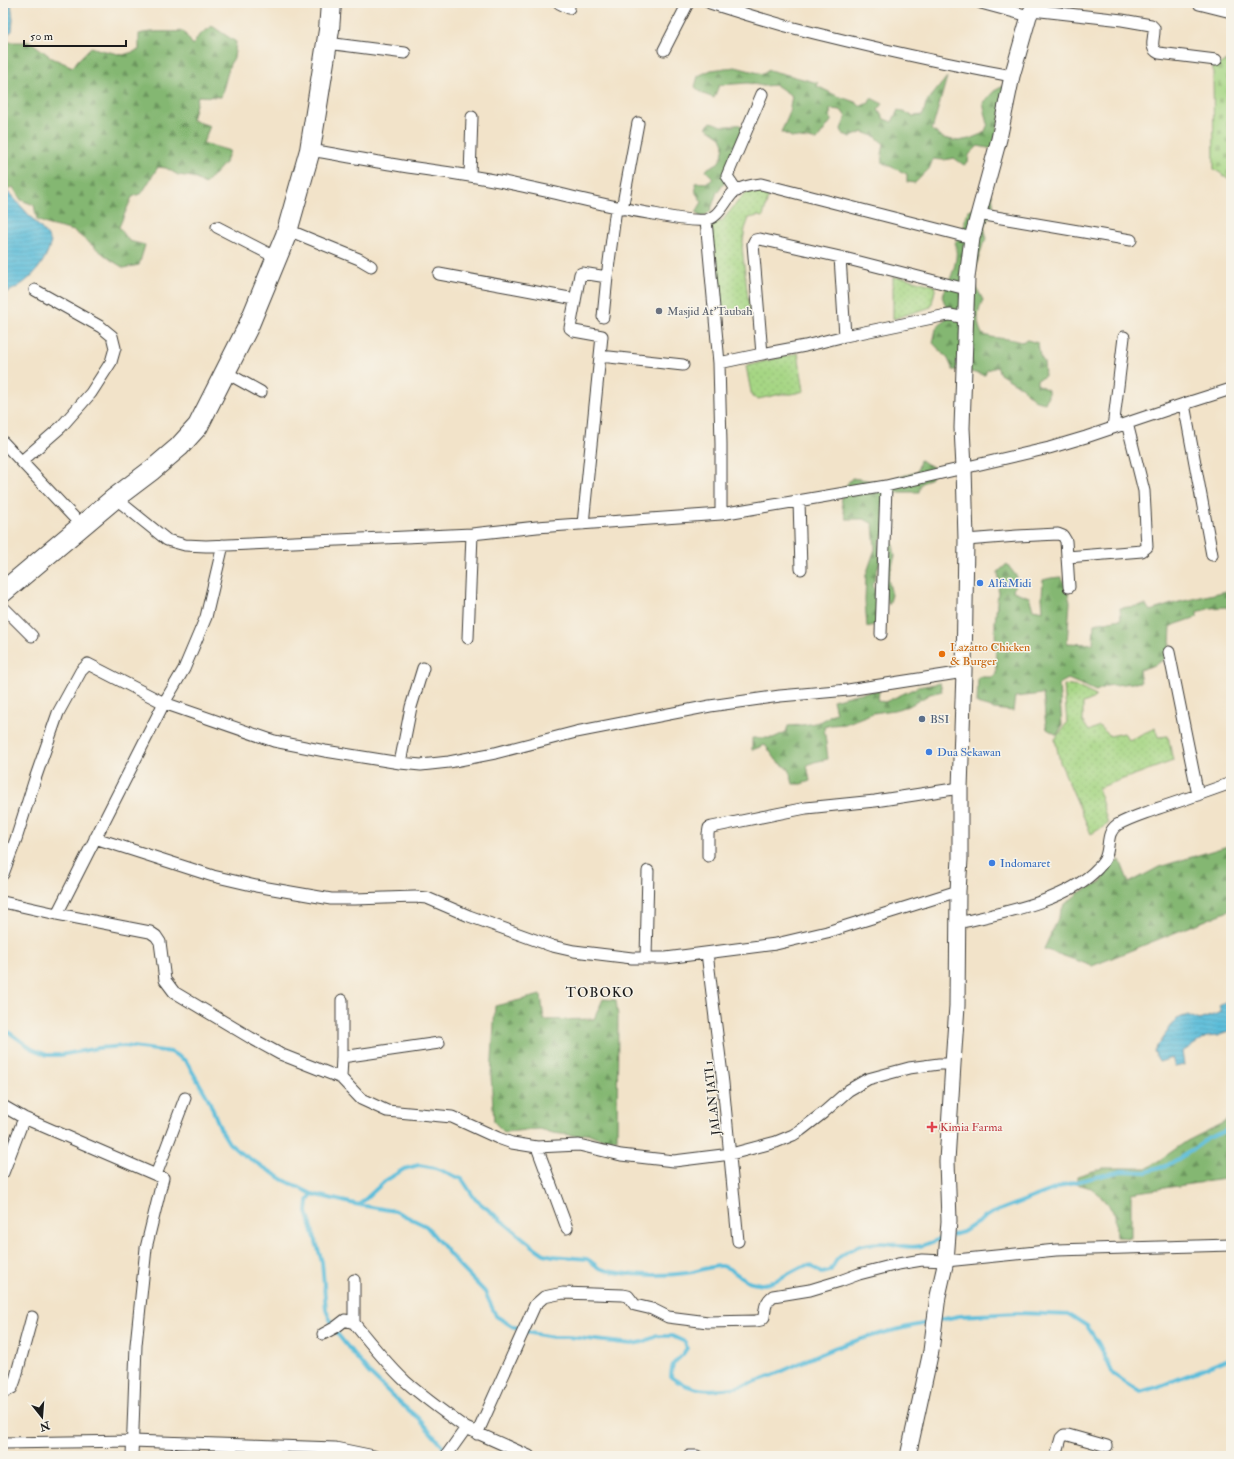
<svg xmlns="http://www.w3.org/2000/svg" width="1234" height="1459" font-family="'IM FELL Double Pica',serif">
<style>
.grass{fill:url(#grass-dots);stroke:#617950}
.forest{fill:url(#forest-firs);stroke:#506a47}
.cemetery{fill:url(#cemetery-stones);stroke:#617950}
.water{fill:url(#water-rules);stroke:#3c6c7b}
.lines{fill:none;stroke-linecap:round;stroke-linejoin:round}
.stream{stroke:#5bbdda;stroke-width:4}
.street-casing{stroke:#3c3a36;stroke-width:13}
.secondary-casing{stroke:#3c3a36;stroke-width:17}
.highway-casing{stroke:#3c3a36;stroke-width:22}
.street{stroke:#fff;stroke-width:11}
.secondary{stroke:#fff;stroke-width:15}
.highway{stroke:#fff;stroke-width:20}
.worship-dot{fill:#6b7280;stroke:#f7f3e8;stroke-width:1.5}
.shop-dot{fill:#3f7fe0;stroke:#f7f3e8;stroke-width:1.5}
.food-dot{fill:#e8710a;stroke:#f7f3e8;stroke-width:1.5}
.service-dot{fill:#5c6f8a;stroke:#f7f3e8;stroke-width:1.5}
.health-dot{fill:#e0444e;stroke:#f7f3e8;stroke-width:1.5}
.labels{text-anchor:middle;stroke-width:3;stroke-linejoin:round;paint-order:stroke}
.worship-label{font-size:12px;fill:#5b616d;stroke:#f7f3e8;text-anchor:start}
.shop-label{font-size:12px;fill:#366cbe;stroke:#f7f3e8;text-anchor:start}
.food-label{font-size:12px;fill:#c56008;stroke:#f7f3e8;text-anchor:start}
.service-label{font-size:12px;fill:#4e5e75;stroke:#f7f3e8;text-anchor:start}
.street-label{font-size:12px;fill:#1c1c1c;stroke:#f7f3e8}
.health-label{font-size:12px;fill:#be3a42;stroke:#f7f3e8;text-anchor:start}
.quarter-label{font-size:14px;letter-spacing:1px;fill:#1c1c1c;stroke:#f7f3e8}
</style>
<defs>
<pattern id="grass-dots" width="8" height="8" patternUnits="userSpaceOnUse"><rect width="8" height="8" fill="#a6d684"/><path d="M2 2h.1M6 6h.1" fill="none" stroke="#8eb771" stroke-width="1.8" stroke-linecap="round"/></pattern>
<pattern id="forest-firs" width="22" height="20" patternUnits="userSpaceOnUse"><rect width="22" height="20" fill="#84b772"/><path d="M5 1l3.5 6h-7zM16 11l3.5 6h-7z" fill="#6b945d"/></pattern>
<pattern id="cemetery-stones" width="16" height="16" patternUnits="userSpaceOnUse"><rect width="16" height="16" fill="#a6d684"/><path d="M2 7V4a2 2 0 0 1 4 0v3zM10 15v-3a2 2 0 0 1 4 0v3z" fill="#8eb771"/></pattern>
<pattern id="water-rules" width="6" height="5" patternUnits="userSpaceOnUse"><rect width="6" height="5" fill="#5bbdda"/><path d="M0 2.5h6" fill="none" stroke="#4fa2ba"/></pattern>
</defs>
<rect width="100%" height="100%" fill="#f7f3e8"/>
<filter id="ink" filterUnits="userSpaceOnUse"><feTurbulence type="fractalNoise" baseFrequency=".025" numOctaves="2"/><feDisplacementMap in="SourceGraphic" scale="8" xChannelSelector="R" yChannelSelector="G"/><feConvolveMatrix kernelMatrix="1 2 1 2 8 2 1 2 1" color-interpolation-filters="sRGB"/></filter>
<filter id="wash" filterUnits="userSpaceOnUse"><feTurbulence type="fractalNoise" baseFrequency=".012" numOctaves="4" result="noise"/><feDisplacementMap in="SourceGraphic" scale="16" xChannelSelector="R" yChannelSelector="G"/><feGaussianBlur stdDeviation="0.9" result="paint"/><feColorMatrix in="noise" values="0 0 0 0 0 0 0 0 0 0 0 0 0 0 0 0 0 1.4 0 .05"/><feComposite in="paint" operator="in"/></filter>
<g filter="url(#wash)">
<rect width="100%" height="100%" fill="#f2e3c9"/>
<path class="grass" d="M 759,189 L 770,190 L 763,217 L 758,216 L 749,218 L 745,229 L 742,247 L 750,315 L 716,315 L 708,225 L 722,221 L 744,194 Z
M 893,277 L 905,278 L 936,286 L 931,307 L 893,319 Z
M 798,353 L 804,391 L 792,394 L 781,394 L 758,399 L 752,397 L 746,366 Z
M 1064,685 L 1078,687 L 1096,696 L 1091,700 L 1083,703 L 1083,722 L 1089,731 L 1099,726 L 1110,736 L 1124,733 L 1129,740 L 1155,728 L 1158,737 L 1168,736 L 1173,761 L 1098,788 L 1108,824 L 1091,834 L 1060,762 L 1055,739 L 1067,723 Z"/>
<path class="forest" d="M 212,26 L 236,42 L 234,58 L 230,64 L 221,97 L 198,96 L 192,120 L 210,126 L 203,143 L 230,151 L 225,163 L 205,184 L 192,177 L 178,175 L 166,168 L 158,167 L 142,193 L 132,197 L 119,227 L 129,241 L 145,245 L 139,265 L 124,268 L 111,260 L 74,231 L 49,225 L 37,220 L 34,205 L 21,200 L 13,187 L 6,190 L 3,188 L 3,46 L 7,42 L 31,42 L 52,58 L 73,67 L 78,60 L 91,47 L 101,50 L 123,55 L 139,50 L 139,34 C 153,30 168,33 183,31 L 193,45 L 199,35 Z
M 735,67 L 763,74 L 769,70 L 818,83 L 817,86 L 835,95 L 855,102 L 860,106 L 869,103 L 871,98 L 883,104 L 878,110 L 884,119 L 892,122 L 898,110 L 913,116 L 923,115 L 926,103 L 947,77 L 932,130 L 943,138 L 958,141 L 969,139 L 984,133 L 988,124 L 983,103 L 994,91 L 1007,84 L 993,149 L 978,146 L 969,155 L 968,162 L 964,165 L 954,158 L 944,160 L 933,159 L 929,169 L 915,183 L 907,182 L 907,174 L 883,163 L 882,154 L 884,144 L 876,137 L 863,132 L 851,137 L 843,134 L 841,129 L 846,117 L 841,110 L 830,109 L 831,121 L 817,140 L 792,137 L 781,132 L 788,117 L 792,96 L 776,85 L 763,86 L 748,83 L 719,85 L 714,98 L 703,94 L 695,87 L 698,76 L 711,70 Z
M 711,122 C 717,124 722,127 728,126 C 734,126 737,123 742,126 L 742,129 L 726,181 L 717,192 L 711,210 L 705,216 L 700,217 L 696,212 L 702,202 L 696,193 L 695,183 C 703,181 708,186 713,178 L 706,171 L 708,168 L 718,163 L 722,157 L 724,144 L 721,137 L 706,127 Z
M 992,194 L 994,209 L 984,226 L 987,239 L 983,244 L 972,279 L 983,300 C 977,314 976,321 982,334 C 995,340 1008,337 1021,342 L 1027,340 L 1038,343 L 1040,356 L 1044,362 L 1045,376 L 1037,380 L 1037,384 L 1048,390 L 1048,396 L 1045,403 L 1036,401 L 1021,387 L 1000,374 L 997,367 L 987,370 L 985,375 L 960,370 L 953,370 L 948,359 L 933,343 L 936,329 L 949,315 L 942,296 C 950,281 960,259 955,243 L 963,232 L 965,218 L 969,210 L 980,205 Z
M 920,460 L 933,467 L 931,478 L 921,484 L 919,492 L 898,492 L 891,494 L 889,521 L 895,556 L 888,579 L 892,595 L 889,605 L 882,590 L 885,533 L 879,542 L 880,561 L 873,585 L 882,618 L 878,624 L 867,627 L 865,601 L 866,575 L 875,549 L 873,524 L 864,519 L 846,519 C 840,499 838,494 852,478 L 880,482 L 917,472 Z
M 1007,564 L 1017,577 L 1013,591 L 1029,597 L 1033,609 L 1043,611 L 1042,597 L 1043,580 L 1051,578 L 1061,577 L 1066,585 L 1070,602 L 1067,643 L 1093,644 L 1094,624 L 1121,619 L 1120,608 L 1146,605 L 1150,611 L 1175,603 L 1231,590 L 1231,616 L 1227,607 L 1211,608 L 1197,612 L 1197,617 L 1171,626 L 1170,645 L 1165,659 L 1155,665 L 1139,670 L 1141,682 L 1106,686 L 1096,691 L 1068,679 L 1059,684 L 1062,726 L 1057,735 L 1047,729 C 1044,718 1045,706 1043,694 L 1015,697 L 1013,711 L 994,709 L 977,704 L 978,677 L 992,677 L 996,674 L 995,623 L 999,582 L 998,572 Z
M 940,683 L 942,691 L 930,694 L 909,706 L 894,710 L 873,713 L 845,724 L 831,725 L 824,727 L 828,759 L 814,762 L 807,765 L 810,781 L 801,784 L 793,784 L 789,769 L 777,761 L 765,745 L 752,750 L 752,738 L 773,738 L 786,732 L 788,726 C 799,725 823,725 830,715 L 836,713 L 833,700 L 856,694 L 879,690 L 878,701 L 885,702 L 918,687 Z
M 1231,845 L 1231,910 L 1092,966 L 1044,949 L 1064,905 L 1080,892 L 1101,882 L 1105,876 L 1108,866 L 1120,860 L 1129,883 L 1159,867 Z
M 541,995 L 544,1020 L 594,1019 L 603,999 L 616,1000 L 618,1016 L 617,1139 L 599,1138 L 587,1133 L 577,1136 L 553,1133 L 540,1129 L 504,1132 L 494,1122 L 491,1076 L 495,1006 Z
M 1231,1119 L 1231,1150 L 1225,1152 L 1224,1179 L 1131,1193 L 1131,1238 L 1116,1237 L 1115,1214 L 1099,1194 L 1091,1188 L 1077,1184 L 1077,1176 L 1103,1168 L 1148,1168 L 1187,1141 Z"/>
<path class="cemetery" d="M 1226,61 L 1231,61 L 1231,180 L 1214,169 L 1213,67 Z"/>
<path class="water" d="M 3,3 L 11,3 L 13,19 L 12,31 L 3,38 Z
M 3,188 L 11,195 L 47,235 L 51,242 C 44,267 27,285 3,294 Z
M 1231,1000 L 1231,1031 L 1217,1036 L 1206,1037 L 1182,1052 L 1184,1065 L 1175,1067 L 1172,1058 L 1159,1062 L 1154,1051 L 1176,1019 L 1188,1015 L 1199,1020 L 1222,1012 L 1219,1006 Z"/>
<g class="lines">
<path class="stream" d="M 3,1028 L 32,1049 L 47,1055 L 60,1055 L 98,1048 L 125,1046 L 171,1052 L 186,1061 L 208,1098 L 221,1130 L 229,1143 L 239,1152 L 284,1180 L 312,1194 L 359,1205 L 395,1211 L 426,1226 L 457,1263 L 485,1292 L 496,1316 L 512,1326 L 531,1333 L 553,1337 L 569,1337 L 632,1344 L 643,1342 L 657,1336 L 672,1336 L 685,1342 L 687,1348 C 679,1364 672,1355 671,1377 C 718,1413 791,1364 837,1347 C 868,1336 900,1328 932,1322
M 312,1194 L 308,1201 L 307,1212 L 322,1262 L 326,1310 L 335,1331 L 368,1372 L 400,1403 L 418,1418 L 447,1451
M 359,1205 L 385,1181 L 404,1169 L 419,1165 L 435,1168 L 462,1179 L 475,1199 L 534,1247 L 544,1254 L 553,1256 L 587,1259 C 592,1261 595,1266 599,1268 C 619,1276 664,1276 687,1273 C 698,1272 711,1265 722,1266 C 732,1268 737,1276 746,1280 C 750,1282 756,1283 761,1284 C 778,1285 799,1262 811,1266 C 815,1268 818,1271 821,1273 C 834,1271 830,1270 836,1261 C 840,1255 848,1251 854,1248 C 865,1243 881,1242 893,1244 C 901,1246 912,1248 920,1246 C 928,1244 936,1240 944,1238
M 952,1235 L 963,1232 L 992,1213 L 1070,1183 L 1122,1171 L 1147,1172 L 1168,1165 L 1191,1151 L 1207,1139 L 1231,1128
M 939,1320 L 959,1316 L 1019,1313 L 1070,1315 L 1087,1326 L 1099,1344 L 1113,1374 L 1140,1392 L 1160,1386 L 1231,1358"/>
</g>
</g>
<g filter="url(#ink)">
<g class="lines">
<g class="street-casing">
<path id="street" d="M 559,3 L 569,8
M 710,3 C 735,11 761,19 786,26 C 861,45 936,62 1012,76
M 981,3 L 1029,16
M 1199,4 L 1231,12
M 1032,10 L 1122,20 L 1151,25 L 1154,28 C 1155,38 1148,48 1159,53 L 1216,60
M 327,43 L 405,53
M 664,50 L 688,3
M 310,150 C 341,155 371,161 402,166 C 441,172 480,176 518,185 C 564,194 608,207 654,214 C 668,217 692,221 705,220 C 720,218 725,199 735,191 C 743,186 753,185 761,184 L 972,238
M 470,175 L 472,117
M 737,191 L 727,176 L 762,94
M 622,209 L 638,123
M 978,214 L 1131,240
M 706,220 L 719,363 L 721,444 L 721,514
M 217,227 L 277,258
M 288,230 L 359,259 L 371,266
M 840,257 L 845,336
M 439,274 L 575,299
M 603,317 L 607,277
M 966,318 L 950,315 L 942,316 L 845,336 L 805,346 L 762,354 L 753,244 L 755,240 L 760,239 L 840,257 L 966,289
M 600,356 L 683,365
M 719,363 L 762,354
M 225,372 L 261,392
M 1184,404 L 1212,555
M 1113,428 L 1124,337
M 3,442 L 82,526
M 22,461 L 61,427 L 91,393 L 111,362 L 115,348 L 112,336 L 101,327 L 35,290
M 115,498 L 167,540 L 185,545 L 206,546 L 472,534 L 537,527 L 721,514 L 886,486 L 1049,448 L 1086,437 L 1184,404 L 1231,389
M 799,501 L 801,569
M 583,524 L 602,336 L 574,331 L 570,328 L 580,274 L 582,273 L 607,277 L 616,208
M 966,540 L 1017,536 L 1058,534 L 1063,536 L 1066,541 L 1069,587
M 1067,557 L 1142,551 L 1147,547 L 1144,491 L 1127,423
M 3,607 L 32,636
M 881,634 L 886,486
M 468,638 L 472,534
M 1169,652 L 1198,795
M 400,763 L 411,707 L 423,668
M 95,838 L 213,876 L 256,886 L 331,899 L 355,899 L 415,897 L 427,898 L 469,916 L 552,946 L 574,951 L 632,958 L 666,958 L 776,944 L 827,932 L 958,891
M 708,856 L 708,834 L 709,828 L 712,827 L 806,808 L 875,801 L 960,788
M 3,874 L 16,839 L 35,779 L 58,713 L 81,671 L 88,664 L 164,703 L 274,741 L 325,751 L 400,763 L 421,765 L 449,762 L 495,753 L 576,732 L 710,706 L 780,696 L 848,690 L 964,672
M 3,902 L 57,914 L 164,703 L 184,669 L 206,617 L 223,545
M 57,914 L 150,932 L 156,936 L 160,942 L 165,980 L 174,992 L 251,1038 L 280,1054 L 341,1078 L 361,1099 L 387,1111 L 452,1117 L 498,1138 L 512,1143 L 537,1147 L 579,1145 L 621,1155 L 674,1161 L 731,1154 L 776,1142 L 793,1135 L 801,1130 L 823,1113 L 849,1090 L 868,1079 L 909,1068 L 939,1064 L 953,1064
M 958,923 C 1001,913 1067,902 1098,868 C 1101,865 1105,860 1106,856 C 1110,845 1106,833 1117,825 C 1129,818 1143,814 1156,809 C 1181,801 1206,792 1231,783
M 707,953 L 723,1083 L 738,1241
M 646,958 L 648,871
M 342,1057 L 439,1043
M 341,1078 L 342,1057 L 342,1000
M 3,1106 L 24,1118 L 163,1178 L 146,1248 L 136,1345 L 132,1456
M 537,1147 L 567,1228
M 3,1173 L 24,1118
M 156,1175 L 185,1098
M 354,1280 L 354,1323 C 370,1343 386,1363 405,1381 C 424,1398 445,1413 466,1428
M 323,1334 L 336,1327 L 345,1320 L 354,1323
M 3,1393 L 12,1388 L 15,1380 L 32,1317
M 477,1434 L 535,1305 L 544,1297 L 563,1293 L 623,1295 L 628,1296 L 635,1305 L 652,1309 L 668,1317 L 708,1322 L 756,1321 L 761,1320 L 764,1317 C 765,1308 765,1302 773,1296 L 810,1290 L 840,1281 L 859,1274 L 898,1264 L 922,1260 L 946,1261 L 1056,1250 L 1231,1245
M 3,1443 L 132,1441 L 335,1448 L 374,1456
M 446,1456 L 466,1428 L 529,1456
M 689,1456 L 697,1456
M 1056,1456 L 1061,1438 L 1064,1435 L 1068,1435 L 1107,1446"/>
</g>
<g class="secondary-casing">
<path id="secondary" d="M 908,1456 L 931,1351 L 938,1296 L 946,1261 L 949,1221 L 947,1161 L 953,1064 L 957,1006 L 958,891 L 960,859 L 960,788 L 964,672 L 966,540 L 964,468 L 962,428 L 967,278 L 972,238 L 999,139 L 1012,76 L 1029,16 L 1035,3"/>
</g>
<g class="highway-casing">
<path id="highway" d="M 3,592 L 115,498 L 152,470 L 179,447 L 198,426 L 248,327 L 286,235 L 310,150 L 329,30 L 331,3"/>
</g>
<use href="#street" class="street"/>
<use href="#secondary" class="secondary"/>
<use href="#highway" class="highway"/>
</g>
</g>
<circle class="worship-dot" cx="659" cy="311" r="4"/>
<g class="shop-dot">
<circle cx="980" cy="583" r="4"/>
<circle cx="929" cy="752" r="4"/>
<circle cx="992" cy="863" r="4"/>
</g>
<circle class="food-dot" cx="942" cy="654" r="4"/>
<circle class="service-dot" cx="922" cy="719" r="4"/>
<path class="health-dot" d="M930 1121h4v4h4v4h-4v4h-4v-4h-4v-4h4z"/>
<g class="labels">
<g class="worship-label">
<text x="667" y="315">Masjid At'Taubah</text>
</g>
<g class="shop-label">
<text x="988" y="587">AlfaMidi</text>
<text x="937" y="756">Dua Sekawan</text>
<text x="1000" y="867">Indomaret</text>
</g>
<g class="food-label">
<text x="950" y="651">Lazatto Chicken<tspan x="950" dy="14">&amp; Burger</tspan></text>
</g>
<g class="service-label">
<text x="930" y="723">BSI</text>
</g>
<g class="street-label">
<text transform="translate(712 1098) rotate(-96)" y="4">JALAN JATI 1</text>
</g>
<g class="health-label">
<text x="940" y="1131">Kimia Farma</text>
</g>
<g class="quarter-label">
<text x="600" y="997">TOBOKO</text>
</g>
</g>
<rect width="1234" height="1459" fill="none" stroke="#f7f3e8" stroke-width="16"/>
<g transform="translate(42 1417) rotate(163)" stroke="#f7f3e8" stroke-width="3" paint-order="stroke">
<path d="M0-3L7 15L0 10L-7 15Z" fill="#1c1c1c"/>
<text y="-6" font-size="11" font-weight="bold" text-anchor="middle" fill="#1c1c1c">N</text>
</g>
<path d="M24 40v6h102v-6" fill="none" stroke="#1c1c1c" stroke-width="2"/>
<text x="30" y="40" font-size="12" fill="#1c1c1c" stroke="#f7f3e8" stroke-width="3" paint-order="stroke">50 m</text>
</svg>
